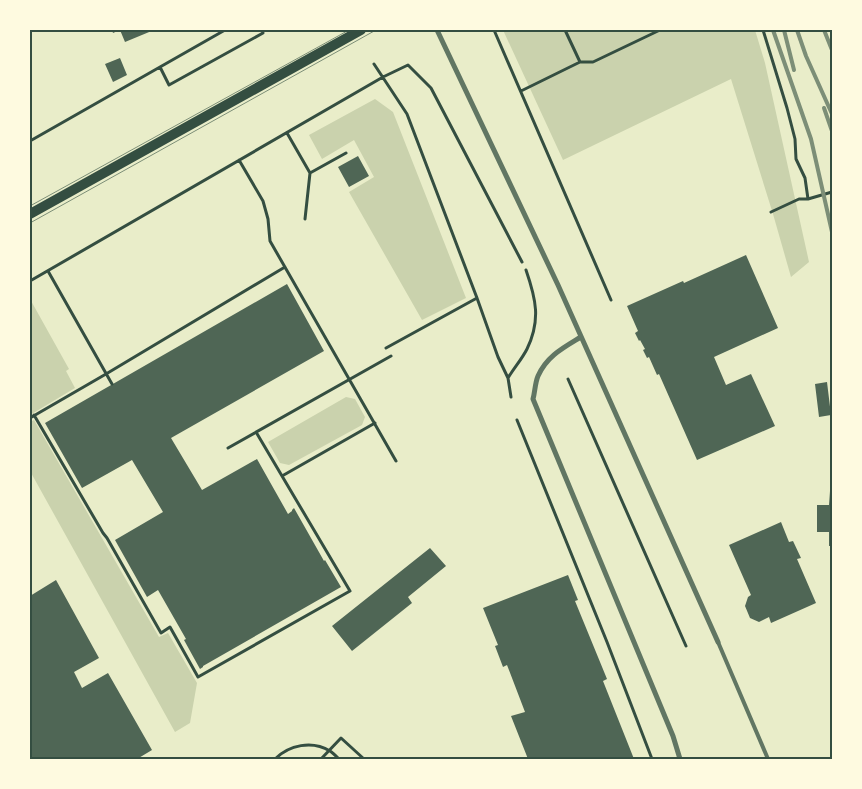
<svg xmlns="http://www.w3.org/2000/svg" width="862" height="789" font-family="'PT Sans',sans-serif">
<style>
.green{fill:#cad2ad}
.building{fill:#4f6655}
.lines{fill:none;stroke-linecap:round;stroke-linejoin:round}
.path{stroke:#344e41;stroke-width:3}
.service{stroke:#617663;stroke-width:4}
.minor{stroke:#617663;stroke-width:5}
.secondary{stroke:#344e41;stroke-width:10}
.tram{stroke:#7c8e77;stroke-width:1}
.rail{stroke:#7c8e77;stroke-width:4}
.neatline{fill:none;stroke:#344e41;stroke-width:2}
</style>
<rect width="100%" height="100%" fill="#e9edc9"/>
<path class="green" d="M 503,30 L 755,30 L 765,63 L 809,262 L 791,277 L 773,214 L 731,79 L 563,160 Z
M 375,99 L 393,112 L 466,298 L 422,320 L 349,192 L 374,177 L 354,140 L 322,159 L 309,135 Z
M 30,299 L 69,369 L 66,371 L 75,388 L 30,415 Z
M 346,397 L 355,399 L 365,417 L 362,425 L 289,465 L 280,463 L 268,442 Z
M 34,420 L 159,637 L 168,633 L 197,683 L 190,723 L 175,732 L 30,471 L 30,422 Z"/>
<path class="building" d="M 112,30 L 154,30 L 125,42 L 120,30 L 113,33 Z
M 120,58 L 127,75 L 113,82 L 105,64 Z
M 358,156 L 369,176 L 349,187 L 338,167 Z
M 746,255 L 778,328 L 714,357 L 726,385 L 751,374 L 775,426 L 697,460 L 659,374 L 657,375 L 649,357 L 647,358 L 643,350 L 645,349 L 640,340 L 639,341 L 635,333 L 638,331 L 627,306 L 683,281 L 684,283 Z
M 287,284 L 324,351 L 171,438 L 202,490 L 257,459 L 288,514 L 292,511 L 292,510 L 294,508 L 324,561 L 325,560 L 341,587 L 203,666 L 203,667 L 200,669 L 184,640 L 186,639 L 158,590 L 147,597 L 115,540 L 163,512 L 132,460 L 82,488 L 45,423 Z
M 827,382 L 831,415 L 819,417 L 815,384 Z
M 830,491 L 832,491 L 832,546 L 829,546 L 829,532 L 817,532 L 817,505 L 829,505 Z
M 781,522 L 789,542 L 793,541 L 801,558 L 797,559 L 816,603 L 771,623 L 769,617 L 759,622 L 750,618 L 745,606 L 748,597 L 751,595 L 729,545 Z
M 430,548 L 446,566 L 408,597 L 412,603 L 352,651 L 332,626 Z
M 568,575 L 578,600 L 575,601 L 607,679 L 603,681 L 634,759 L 528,759 L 511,716 L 525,712 L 507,665 L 503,667 L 495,646 L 498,645 L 483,608 Z
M 56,580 L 99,658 L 74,672 L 82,688 L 108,673 L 152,750 L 137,759 L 30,759 L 30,596 Z"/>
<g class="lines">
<path class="path" d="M 494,30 L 611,300
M 763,30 L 787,108 L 795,139 L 796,159 L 805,178 L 808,199 L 832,192
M 580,62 L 593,62 L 660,30
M 374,64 L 407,114 L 477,298 L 498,357 L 508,378 L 511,397
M 160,67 L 169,85 L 263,33 L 262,30
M 521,91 L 580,62 L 565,30
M 287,133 L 310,173 L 305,219
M 30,141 L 225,30
M 239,160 L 263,201 L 268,219 L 270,241 L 396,461
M 310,173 L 346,153
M 771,212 L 799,199 L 808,199
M 48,271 L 112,384
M 30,281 L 383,77 L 408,65 L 431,88 L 522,262
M 386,348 L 477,298
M 508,378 C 514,368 522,359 527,349 C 541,320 536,299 526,270
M 568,379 L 686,646
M 34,415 L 103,533 L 107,538 L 161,633 L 170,627 L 198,677 L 350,591 L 256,432
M 30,418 L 106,374 L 285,267
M 517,420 L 607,642 L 652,759
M 228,448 L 391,356
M 282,476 L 375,423
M 275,759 C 289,745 312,740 330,751 C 333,753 336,756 339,759
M 321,759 L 341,738 L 364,759"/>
<path class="service" d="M 718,642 L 768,759"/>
<path class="minor" d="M 437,30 L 558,285 L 718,642
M 581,337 C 563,348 547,356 538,376 C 535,383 535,392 533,399 L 673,736 L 680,759"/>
<path class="secondary" d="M 30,214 L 361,30"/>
<path class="tram" d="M 30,206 L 349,30
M 30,223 L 376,30"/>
<path class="rail" d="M 773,30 L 811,139 L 832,232
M 784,30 L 794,70
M 797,30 L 806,56 L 832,114
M 824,30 L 832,50
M 824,108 L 832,131"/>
</g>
<rect width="862" height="789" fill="none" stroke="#fefae0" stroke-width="62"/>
<rect x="31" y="31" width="800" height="727" class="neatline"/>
</svg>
